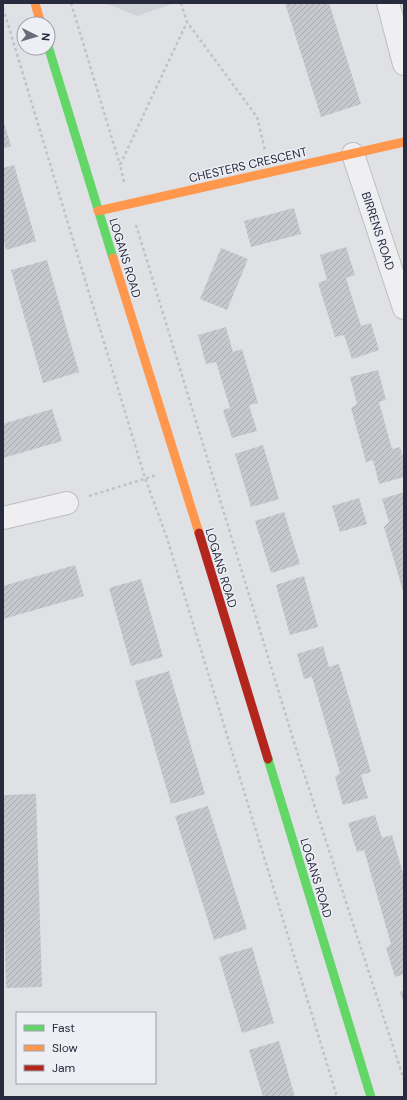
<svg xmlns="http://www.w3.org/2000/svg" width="407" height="1100" font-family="'DM Sans',sans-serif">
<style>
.built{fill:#d0d2d9}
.building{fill:url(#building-hatch)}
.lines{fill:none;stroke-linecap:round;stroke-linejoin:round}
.street-casing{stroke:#bdbec2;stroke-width:24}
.path{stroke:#c1c2c8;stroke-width:2.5;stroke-dasharray:3 3;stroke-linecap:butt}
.street{stroke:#efeff1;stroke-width:22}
.fast{stroke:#63d668;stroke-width:9}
.slow{stroke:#ff974d;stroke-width:9}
.jam{stroke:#b3261e;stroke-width:9}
.labels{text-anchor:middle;stroke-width:3;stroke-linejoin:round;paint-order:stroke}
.street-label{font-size:12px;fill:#282b3d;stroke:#edeff5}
</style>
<defs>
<pattern id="building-hatch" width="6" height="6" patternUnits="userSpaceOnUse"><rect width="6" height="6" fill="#c7c8cd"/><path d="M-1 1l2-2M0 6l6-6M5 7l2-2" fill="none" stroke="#abacb1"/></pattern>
</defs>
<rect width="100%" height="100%" fill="#e0e1e5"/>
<path class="built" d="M 100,3 L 175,3 L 137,16 L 113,6 Z"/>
<path class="building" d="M 285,3 L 329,3 L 361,104 L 321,117 Z
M 3,119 L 11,146 L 3,149 Z
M 14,165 L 36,241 L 6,250 L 3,239 L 3,168 Z
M 294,208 L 301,234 L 251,247 L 244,221 Z
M 346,247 L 355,275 L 346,278 L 361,326 L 371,323 L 379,350 L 352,359 L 344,335 L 335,337 L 318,283 L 327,280 L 320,255 Z
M 221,248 L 248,259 L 227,310 L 200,299 Z
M 47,260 L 79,372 L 43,383 L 11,270 Z
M 226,327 L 233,352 L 242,349 L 258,403 L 249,405 L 257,431 L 232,438 L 223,410 L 230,408 L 216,362 L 206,364 L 198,335 Z
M 378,370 L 386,400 L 379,402 L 392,449 L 400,447 L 404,460 L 404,477 L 379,484 L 373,460 L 366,462 L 351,408 L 357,404 L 350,377 Z
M 52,409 L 62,441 L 3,458 L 3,424 Z
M 263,445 L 279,499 L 251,507 L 235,454 Z
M 404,492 L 404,594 L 384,527 L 389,522 L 382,499 Z
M 359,498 L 367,524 L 340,532 L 332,506 Z
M 284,512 L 300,564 L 271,573 L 255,521 Z
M 75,565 L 84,596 L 3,619 L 3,586 Z
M 304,576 L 318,627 L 290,635 L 276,585 Z
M 141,579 L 163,657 L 131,666 L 109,588 Z
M 323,646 L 329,667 L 339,664 L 371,772 L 361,775 L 368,798 L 343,805 L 335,777 L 340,773 L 312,677 L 304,679 L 297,654 Z
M 169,671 L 205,794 L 171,804 L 135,681 Z
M 36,794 L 42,987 L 6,988 L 3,887 L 3,795 Z
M 208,806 L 247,929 L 214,940 L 175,816 Z
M 375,815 L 382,838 L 392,835 L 404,877 L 404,974 L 395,977 L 386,948 L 391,944 L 364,850 L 357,852 L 348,823 Z
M 252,947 L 274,1023 L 242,1033 L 219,957 Z
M 404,990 L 404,1004 L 400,992 Z
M 279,1041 L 295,1097 L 263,1097 L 249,1050 Z"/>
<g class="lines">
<g class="street-casing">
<path id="street" d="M 388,3 L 404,64
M 353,154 L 404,308
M 3,518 L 67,503"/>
</g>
<path class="path" d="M 71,3 L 120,165
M 181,3 L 187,22 L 257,117 L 265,150
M 3,8 L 145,478 L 167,538 L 337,1097
M 124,182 L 120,165 L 187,22
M 136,225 L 298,755 L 404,1080
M 89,496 L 157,475"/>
<use href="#street" class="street"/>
<path class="fast" d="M 48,46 L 113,258
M 268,759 L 371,1097"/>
<path class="slow" d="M 35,3 L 41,24
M 98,211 L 404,142
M 113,258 L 199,533"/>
<path class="jam" d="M 199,533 L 268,759"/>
</g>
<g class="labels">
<g class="street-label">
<text transform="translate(248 165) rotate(-13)" y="4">CHESTERS CRESCENT</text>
<text transform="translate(378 231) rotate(72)" y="4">BIRRENS ROAD</text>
<text transform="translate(125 258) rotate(73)" y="4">LOGANS ROAD</text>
<text transform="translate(221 568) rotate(73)" y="4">LOGANS ROAD</text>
<text transform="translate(316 878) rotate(73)" y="4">LOGANS ROAD</text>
</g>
</g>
<rect width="407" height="1100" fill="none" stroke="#282b3d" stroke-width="8"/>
<rect x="16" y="1012" width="140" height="72" fill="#edeff5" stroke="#9ea1ab"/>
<rect x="24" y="1025" width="20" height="6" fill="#63d668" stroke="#9ea1ab"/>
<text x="52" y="1032" font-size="12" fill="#282b3d">Fast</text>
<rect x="24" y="1045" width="20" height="6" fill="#ff974d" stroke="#9ea1ab"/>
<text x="52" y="1052" font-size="12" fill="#282b3d">Slow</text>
<rect x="24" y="1065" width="20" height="6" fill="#b3261e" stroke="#9ea1ab"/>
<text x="52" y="1072" font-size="12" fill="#282b3d">Jam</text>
<g transform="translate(36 36) rotate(95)"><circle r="19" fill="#edeff5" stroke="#9ea1ab"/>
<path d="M0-3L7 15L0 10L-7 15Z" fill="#686b78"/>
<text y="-6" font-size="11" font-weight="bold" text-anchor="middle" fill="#282b3d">N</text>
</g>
</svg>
